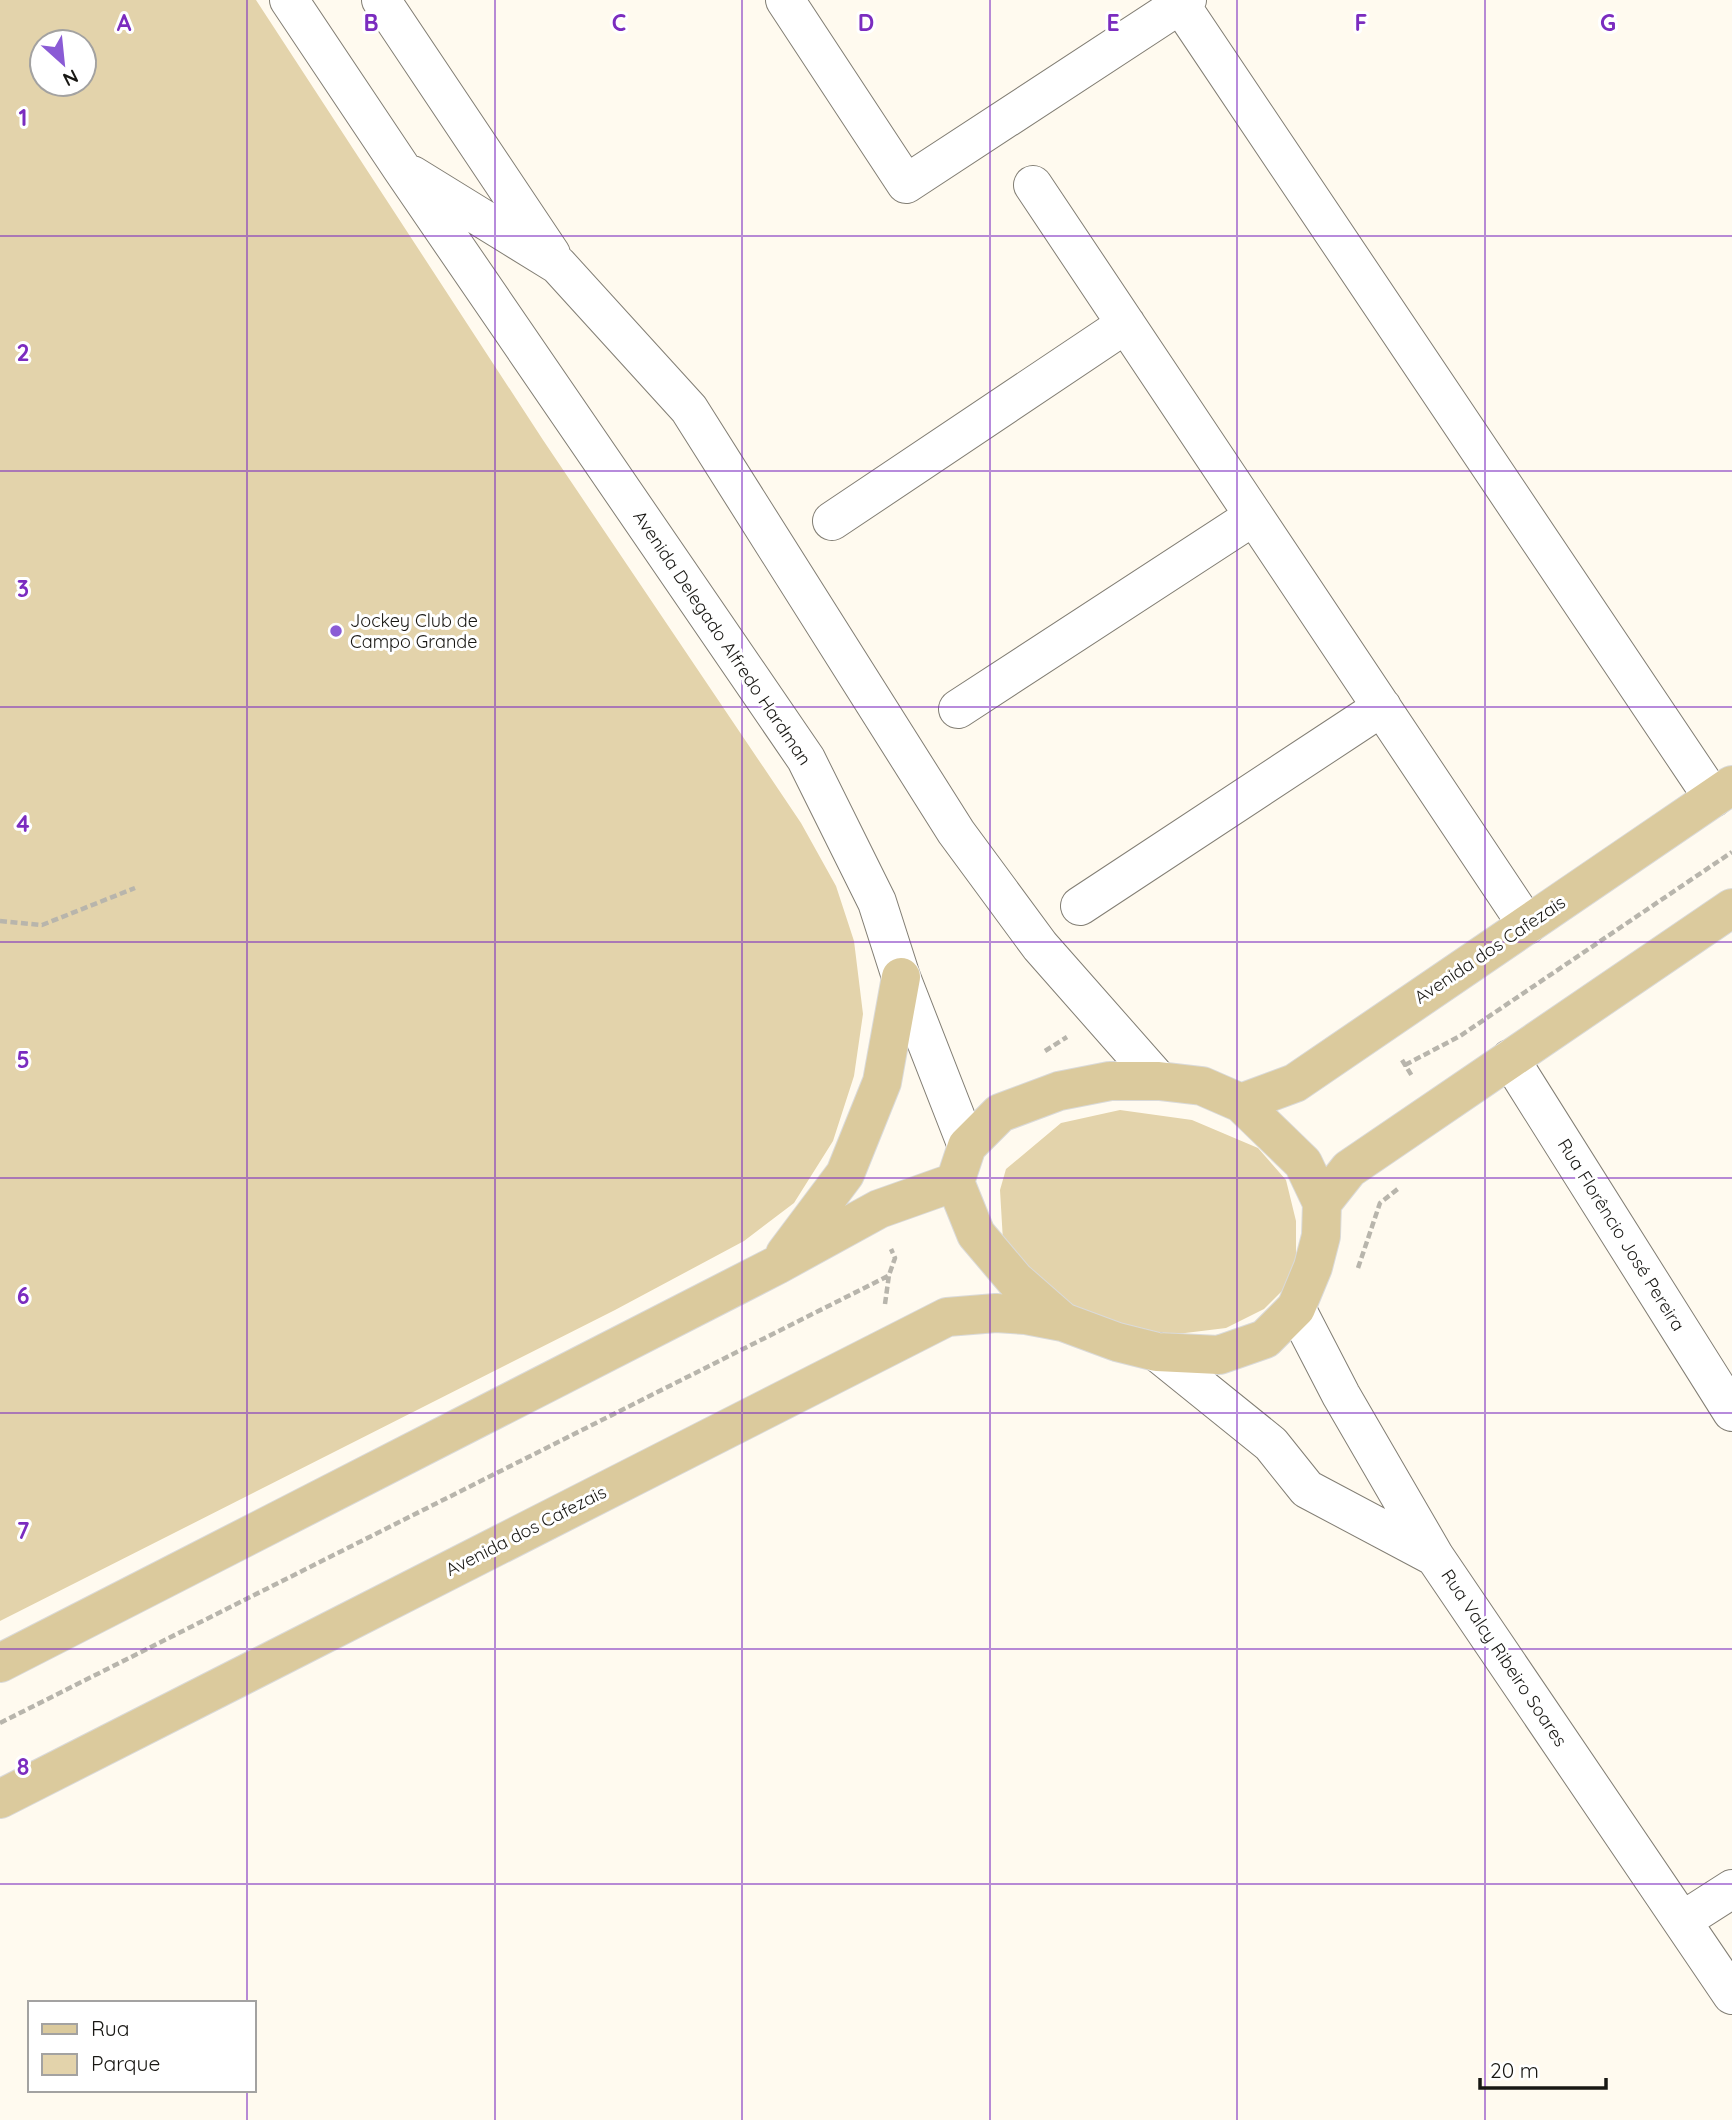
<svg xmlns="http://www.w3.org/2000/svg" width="1732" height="2120" font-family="Quicksand,sans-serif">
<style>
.green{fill:#e3d3ab;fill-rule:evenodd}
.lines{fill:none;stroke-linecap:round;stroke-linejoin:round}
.minor-casing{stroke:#827e74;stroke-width:40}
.major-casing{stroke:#dadad9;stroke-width:40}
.path{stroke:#b8b5ac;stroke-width:4.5;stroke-dasharray:7 3.5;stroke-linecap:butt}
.minor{stroke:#fff;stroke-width:38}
.major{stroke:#dbca9d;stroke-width:38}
.grid{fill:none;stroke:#7b2cbf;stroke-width:2;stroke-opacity:0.55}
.poi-dot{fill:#8a5bd5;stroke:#fff;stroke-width:2.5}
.labels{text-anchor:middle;stroke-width:6;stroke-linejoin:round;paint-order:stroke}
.poi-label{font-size:18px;fill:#181713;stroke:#fff;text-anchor:start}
.street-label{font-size:18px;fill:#181713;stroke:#fff}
.grid-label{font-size:23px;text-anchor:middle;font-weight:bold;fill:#7b2cbf;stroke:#fff;stroke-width:6;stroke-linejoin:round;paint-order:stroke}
</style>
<rect width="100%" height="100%" fill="#fffaef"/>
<path class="green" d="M 0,0 L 256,0 L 543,440 L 801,823 L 836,886 L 854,941 L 863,1014 L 854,1076 L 833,1141 L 794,1203 L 744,1241 L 615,1310 L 0,1621 ZM 42,42 L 84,42 L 84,84 L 42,84 Z
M 1120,1110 L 1192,1120 L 1258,1148 L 1286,1180 L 1296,1221 L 1296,1261 L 1286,1287 L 1264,1309 L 1226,1328 L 1177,1334 L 1125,1331 L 1067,1306 L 1003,1241 L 1000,1190 L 1006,1169 L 1061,1123 Z"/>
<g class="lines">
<g class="minor-casing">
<path id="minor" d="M 289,0 L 402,169 L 806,759 L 877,902 L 901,977 L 967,1146
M 381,0 L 551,254
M 785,0 L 906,184 L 1187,0
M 1180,4 L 1713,798
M 412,175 L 558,265 L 689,409 L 956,832 L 1040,946 L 1159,1081
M 1033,185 L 1527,925
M 832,521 L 1126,324
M 958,709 L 1254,516
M 1080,906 L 1382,707
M 1510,1059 L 1732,1412
M 1296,1308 L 1341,1395 L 1435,1557 L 1732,1995
M 1157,1352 L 1271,1444 L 1307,1489 L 1435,1557
M 1682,1921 L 1732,1889"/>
</g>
<g class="major-casing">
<path id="major" d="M 1110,1081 L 1159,1081 L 1202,1086 L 1241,1103 L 1303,1163 L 1322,1203 L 1321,1236 L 1313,1267 L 1296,1308 L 1265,1339 L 1219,1355 L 1157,1352 L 1117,1342 L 1063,1322 L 1015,1280 L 976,1234 L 955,1182 L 967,1146 L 1000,1113 L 1059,1091 Z
M 1241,1103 L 1295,1083 L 1732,785
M 1322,1203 L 1349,1169 L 1732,908
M 785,1254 L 845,1174 L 882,1082 L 901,977
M 0,1663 L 777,1265 L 879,1209 L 955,1182
M 0,1799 L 947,1317 L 996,1313 L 1026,1315 L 1063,1322"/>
</g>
<path class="path" d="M 0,921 L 42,925 L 135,888
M 1045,1051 L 1067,1037
M 1402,1060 L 1412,1076
M 1405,1065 L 1460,1036 L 1732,852
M 1358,1268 L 1380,1203 L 1399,1188
M 885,1304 L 889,1275 L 895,1258 L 891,1249
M 0,1723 L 888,1276"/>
<use href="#minor" class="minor"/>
<use href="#major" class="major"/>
</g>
<path class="grid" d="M 247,0 L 247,2003M 495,0 L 495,2120M 742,0 L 742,2120M 990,0 L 990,2120M 1237,0 L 1237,2120M 1485,0 L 1485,2120M 0,236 L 1732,236M 0,471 L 1732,471M 0,707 L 1732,707M 0,942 L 1732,942M 0,1178 L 1732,1178M 0,1413 L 1732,1413M 0,1649 L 1732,1649M 0,1884 L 1732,1884M 247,2090 L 247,2120"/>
<circle class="poi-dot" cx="336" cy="631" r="7"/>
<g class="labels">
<g class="poi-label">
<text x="350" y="627">Jockey Club de<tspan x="350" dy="21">Campo Grande</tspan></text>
</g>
<g class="street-label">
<text transform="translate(722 638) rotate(56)" y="6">Avenida Delegado Alfredo Hardman</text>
<text transform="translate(1490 950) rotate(-34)" y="6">Avenida dos Cafezais</text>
<text transform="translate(1621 1235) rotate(58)" y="6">Rua Florêncio José Pereira</text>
<text transform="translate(526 1531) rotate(-27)" y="6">Avenida dos Cafezais</text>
<text transform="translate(1504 1658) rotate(56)" y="6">Rua Valcy Ribeiro Soares</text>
</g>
</g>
<g class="grid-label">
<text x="124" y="31">A</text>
<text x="371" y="31">B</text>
<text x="619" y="31">C</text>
<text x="866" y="31">D</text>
<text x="1113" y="31">E</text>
<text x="1361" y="31">F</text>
<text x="1608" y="31">G</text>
<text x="23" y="126">1</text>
<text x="23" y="361">2</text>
<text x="23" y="597">3</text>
<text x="23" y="832">4</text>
<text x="23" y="1068">5</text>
<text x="23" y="1304">6</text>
<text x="23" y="1539">7</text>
<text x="23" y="1775">8</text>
</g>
<rect x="28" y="2001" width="228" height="91" fill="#ffffff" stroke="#a3a2a1" stroke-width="2"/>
<rect x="42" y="2024" width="35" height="10" fill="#dbca9d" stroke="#a3a2a1" stroke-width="2"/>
<text x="91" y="2036" font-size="21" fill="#181713">Rua</text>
<rect x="42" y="2054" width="35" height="21" fill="#e3d3ab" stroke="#a3a2a1" stroke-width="2"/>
<text x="91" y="2071" font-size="21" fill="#181713">Parque</text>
<g transform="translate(63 63) rotate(153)"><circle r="33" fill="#ffffff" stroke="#a3a2a1" stroke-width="2"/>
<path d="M0-5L12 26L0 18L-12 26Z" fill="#8a5bd5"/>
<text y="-10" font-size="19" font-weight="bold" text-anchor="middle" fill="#181713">N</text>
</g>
<path d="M1480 2078v10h126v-10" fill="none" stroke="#181713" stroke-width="3.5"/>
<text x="1490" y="2078" font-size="21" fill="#181713" stroke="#ffffff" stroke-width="5" paint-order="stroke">20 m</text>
</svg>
